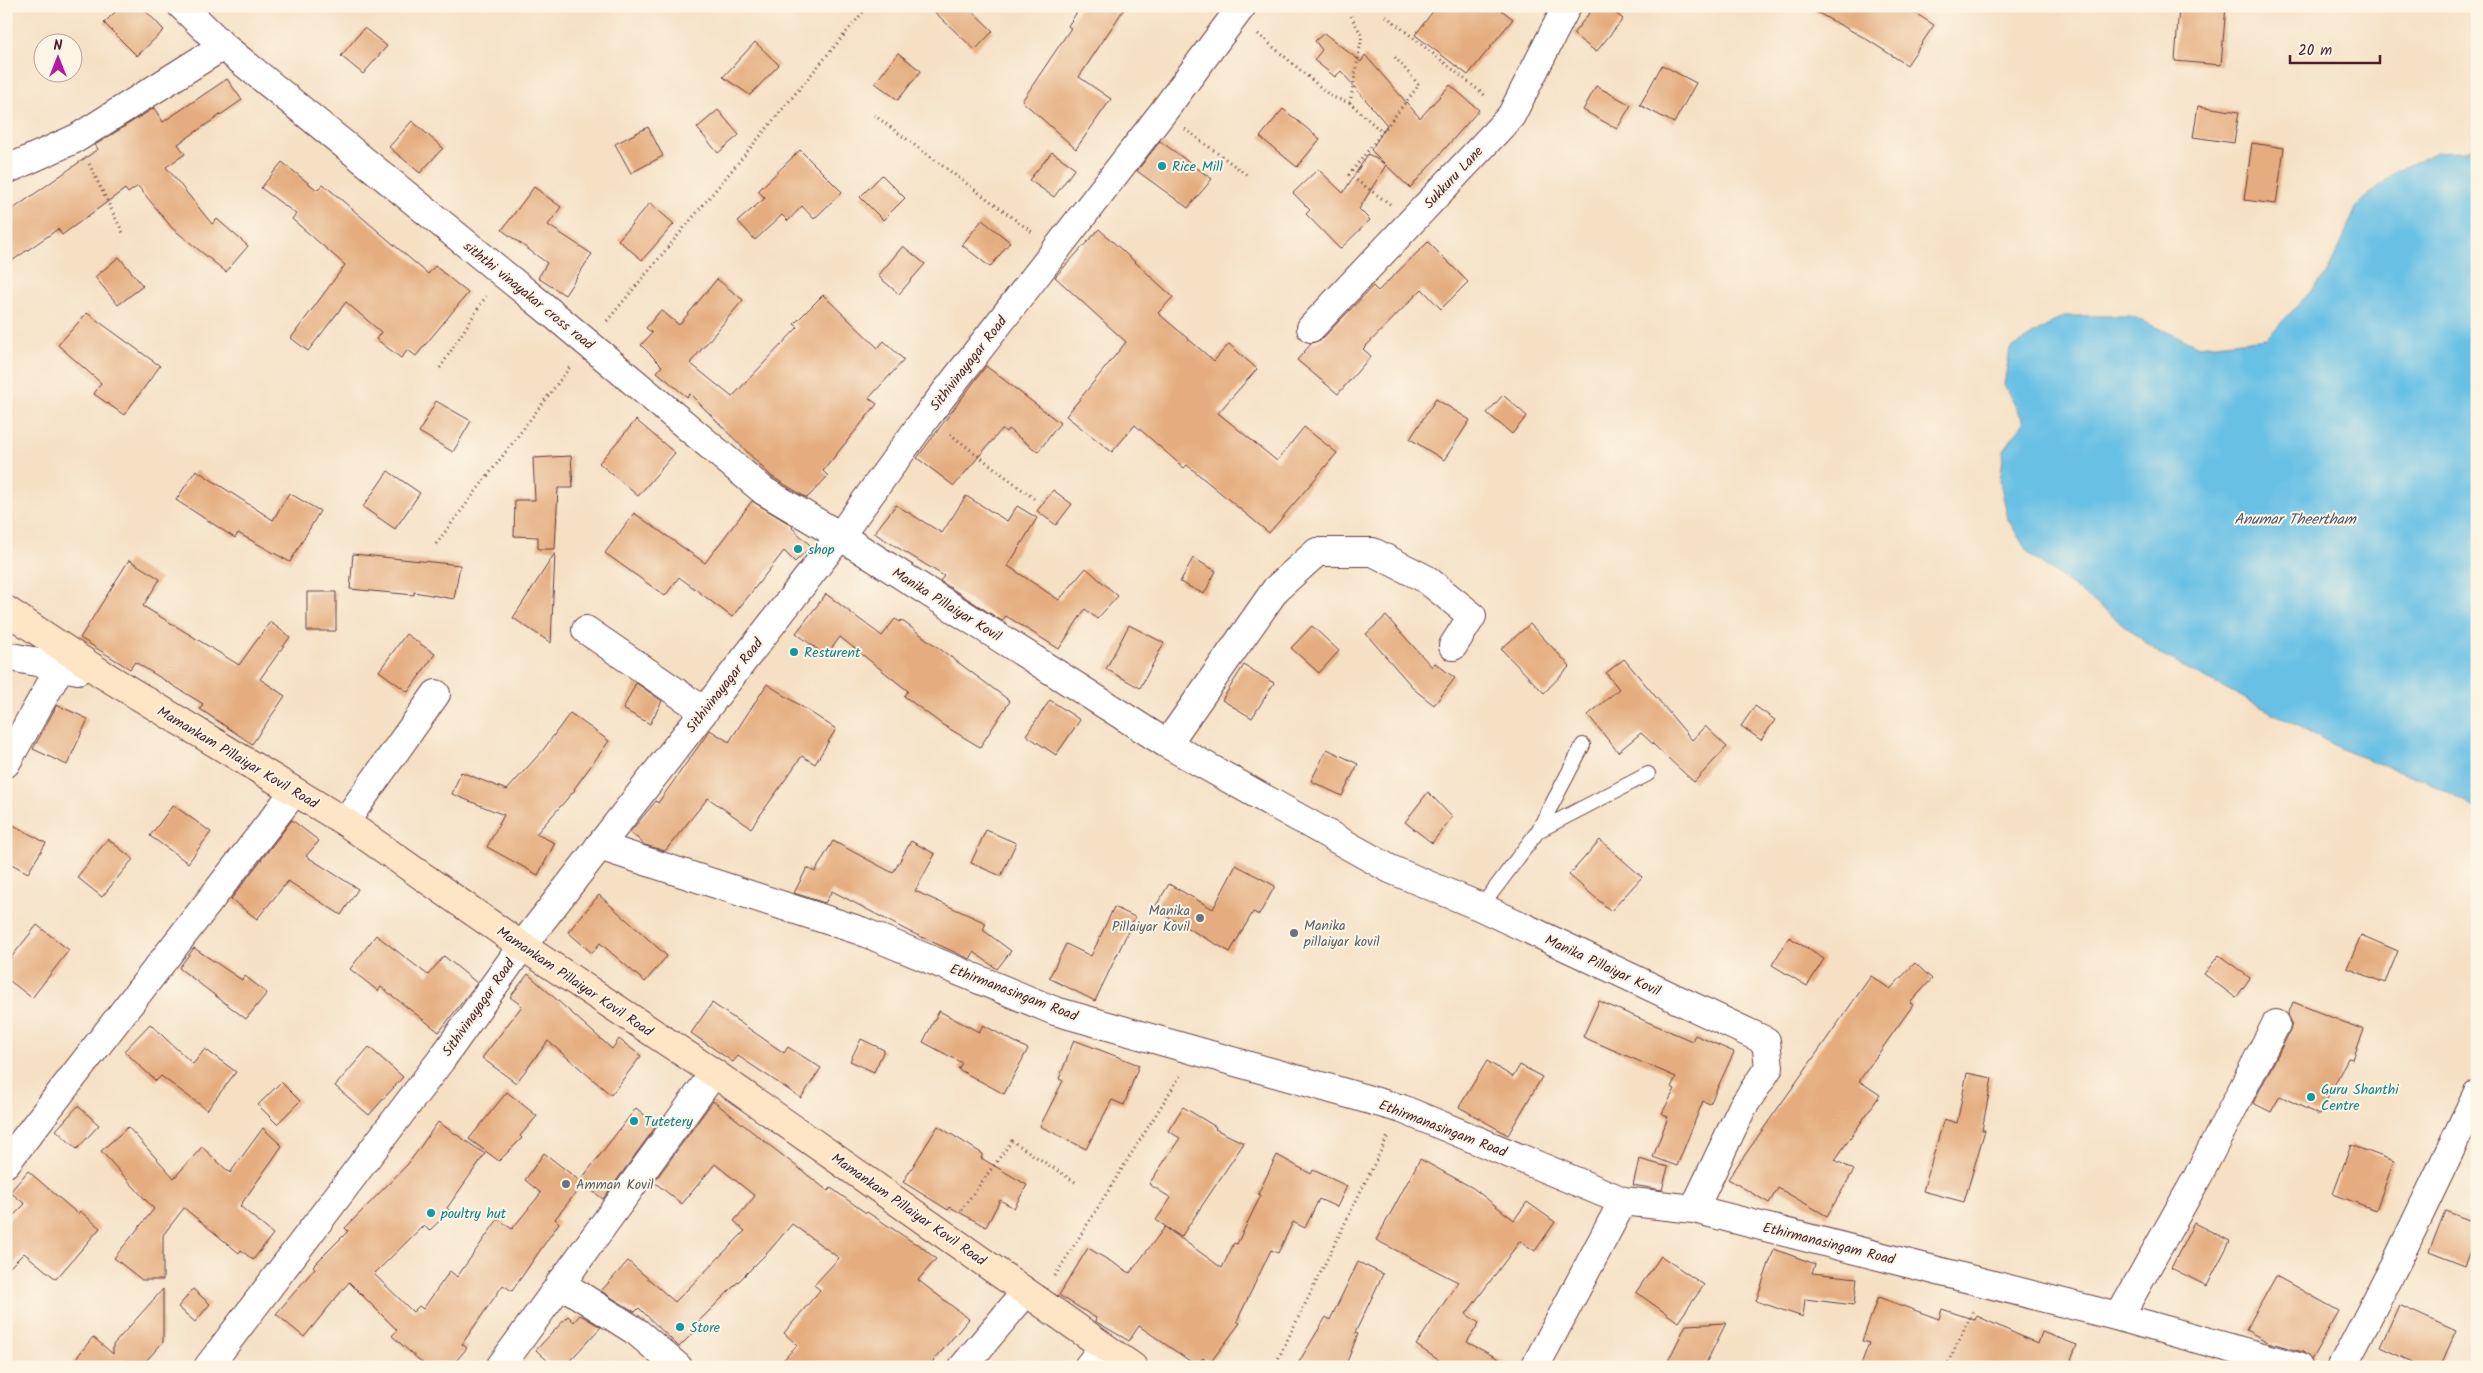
<svg xmlns="http://www.w3.org/2000/svg" width="2483" height="1373" font-family="Kalam,sans-serif">
<style>
.water{fill:#67c0e5;stroke:#587088}
.building{fill:#e5ad7f}
.lines{fill:none;stroke-linecap:round;stroke-linejoin:round}
.service-casing{stroke:#643c42;stroke-width:16}
.minor-casing{stroke:#643c42;stroke-width:30}
.tertiary-casing{stroke:#643c42;stroke-width:30}
.secondary-casing{stroke:#643c42;stroke-width:30}
.path{stroke:#643c42;stroke-width:3;stroke-dasharray:1 4;stroke-linecap:butt}
.service{stroke:#fff;stroke-width:14}
.minor{stroke:#fff;stroke-width:28}
.tertiary{stroke:#fff;stroke-width:28}
.secondary{stroke:#fee5c5;stroke-width:28}
.culture-dot{fill:#0f9aa8;stroke:#fcf5e5;stroke-width:2}
.worship-dot{fill:#6b7280;stroke:#fcf5e5;stroke-width:2}
.labels{text-anchor:middle;stroke-width:4;stroke-linejoin:round;paint-order:stroke}
.culture-label{font-size:14px;fill:#0d838f;stroke:#fcf5e5;text-anchor:start}
.street-label{font-size:14px;fill:#4a1f2b;stroke:#fcf5e5}
.worship-label{font-size:14px;fill:#5b616d;stroke:#fcf5e5;text-anchor:start}
.water-label{font-size:15px;font-style:italic;fill:#54576c;stroke:#fcf5e5}
</style>
<rect width="100%" height="100%" fill="#fcf5e5"/>
<filter id="ink" filterUnits="userSpaceOnUse"><feTurbulence type="fractalNoise" baseFrequency=".02" numOctaves="2"/><feDisplacementMap in="SourceGraphic" scale="10" xChannelSelector="R" yChannelSelector="G"/><feConvolveMatrix kernelMatrix="1 2 1 2 8 2 1 2 1" color-interpolation-filters="sRGB"/></filter>
<filter id="wash" filterUnits="userSpaceOnUse"><feTurbulence type="fractalNoise" baseFrequency=".0096" numOctaves="4" result="noise"/><feDisplacementMap in="SourceGraphic" scale="20" xChannelSelector="R" yChannelSelector="G"/><feGaussianBlur stdDeviation="1.12" result="paint"/><feColorMatrix in="noise" values="0 0 0 0 0 0 0 0 0 0 0 0 0 0 0 0 0 1.4 0 .05"/><feComposite in="paint" operator="in"/></filter>
<g filter="url(#wash)">
<rect width="100%" height="100%" fill="#f5e0c4"/>
<path class="water" d="M 2477,144 L 2477,809 L 2427,781 L 2348,752 L 2161,655 L 2109,613 L 2028,553 L 2008,519 L 2000,481 L 2004,450 L 2024,422 L 2004,385 L 2010,349 L 2063,316 L 2131,316 L 2199,346 L 2267,338 L 2327,274 L 2357,206 L 2395,172 L 2437,152 L 2466,151 Z"/>
<g id="blocks">
<path class="building" d="M 121,6 L 141,6 L 164,30 L 137,56 L 104,23 Z
M 928,6 L 967,6 L 993,31 L 975,50 Z
M 1081,6 L 1126,6 L 1079,77 L 1111,99 L 1076,149 L 1022,101 L 1071,28 L 1068,26 Z
M 1437,6 L 1496,6 L 1513,19 L 1468,75 L 1415,35 Z
M 1595,6 L 1606,6 L 1623,19 L 1596,52 L 1573,34 Z
M 1805,6 L 1904,6 L 1934,25 L 1907,65 L 1863,37 Z
M 2179,6 L 2226,6 L 2221,65 L 2175,61 Z
M 364,28 L 387,46 L 363,74 L 341,56 Z
M 1324,33 L 1361,62 L 1365,55 L 1420,118 L 1450,85 L 1479,110 L 1410,188 L 1386,165 L 1359,209 L 1370,220 L 1340,249 L 1306,214 L 1310,210 L 1293,193 L 1318,169 L 1343,193 L 1368,154 L 1385,164 L 1371,150 L 1387,125 L 1341,71 L 1335,77 L 1314,60 L 1322,50 L 1315,41 Z
M 755,42 L 779,65 L 750,95 L 723,77 Z
M 898,53 L 921,71 L 898,100 L 875,83 Z
M 1662,65 L 1696,83 L 1674,123 L 1640,105 Z
M 227,79 L 242,100 L 178,144 L 185,154 L 166,167 L 212,224 L 217,219 L 248,246 L 226,272 L 172,228 L 138,186 L 128,193 L 125,189 L 62,235 L 58,229 L 6,265 L 6,214 L 98,149 L 95,145 L 154,108 L 163,122 Z
M 1596,86 L 1631,105 L 1617,129 L 1583,110 Z
M 2198,106 L 2239,112 L 2234,143 L 2193,137 Z
M 1283,109 L 1320,139 L 1297,167 L 1260,137 Z
M 718,110 L 739,135 L 718,153 L 697,128 Z
M 412,121 L 443,148 L 420,173 L 389,147 Z
M 648,127 L 663,156 L 631,173 L 615,144 Z
M 1160,141 L 1212,179 L 1188,208 L 1137,171 Z
M 2252,143 L 2284,148 L 2276,204 L 2244,200 Z
M 800,150 L 842,192 L 814,219 L 802,206 L 788,221 L 782,215 L 755,240 L 738,221 L 765,198 L 758,191 Z
M 1052,152 L 1075,168 L 1054,197 L 1029,180 Z
M 282,162 L 317,190 L 323,184 L 428,274 L 435,266 L 468,293 L 416,356 L 408,350 L 401,358 L 376,339 L 381,332 L 346,302 L 308,351 L 291,338 L 345,265 L 292,219 L 296,214 L 261,188 Z
M 882,175 L 905,198 L 883,220 L 860,197 Z
M 534,187 L 561,207 L 548,225 L 592,254 L 565,295 L 538,278 L 547,263 L 502,230 Z
M 650,203 L 674,224 L 642,260 L 618,240 Z
M 982,220 L 1010,242 L 990,267 L 962,245 Z
M 1099,229 L 1173,297 L 1158,313 L 1214,361 L 1229,344 L 1257,369 L 1218,413 L 1277,461 L 1304,427 L 1337,453 L 1269,533 L 1187,465 L 1184,468 L 1135,425 L 1112,452 L 1066,416 L 1126,342 L 1055,277 Z
M 1428,242 L 1468,282 L 1441,309 L 1422,289 L 1363,349 L 1371,356 L 1338,394 L 1297,360 L 1312,343 L 1322,339 L 1373,286 L 1378,291 Z
M 903,246 L 925,264 L 899,294 L 878,276 Z
M 119,257 L 143,286 L 118,305 L 95,277 Z
M 717,279 L 743,300 L 690,363 L 732,397 L 798,327 L 794,324 L 823,295 L 878,348 L 884,341 L 904,360 L 869,398 L 877,404 L 823,471 L 828,476 L 807,498 L 771,476 L 690,394 L 687,397 L 657,372 L 662,366 L 641,345 L 652,333 L 646,328 L 661,310 L 679,325 Z
M 87,313 L 160,366 L 124,415 L 94,394 L 101,383 L 58,345 Z
M 986,366 L 1060,423 L 1038,452 L 1008,429 L 1006,432 L 1002,429 L 954,486 L 917,458 Z
M 1503,395 L 1527,416 L 1512,434 L 1487,413 Z
M 1436,399 L 1470,420 L 1444,460 L 1410,439 Z
M 436,401 L 471,421 L 453,452 L 419,432 Z
M 636,420 L 675,453 L 638,496 L 599,463 Z
M 571,456 L 573,488 L 558,488 L 555,549 L 538,549 L 538,537 L 514,536 L 515,500 L 535,500 L 533,458 Z
M 196,470 L 273,520 L 289,493 L 320,511 L 290,562 L 238,533 L 235,538 L 176,500 Z
M 388,471 L 420,493 L 395,529 L 363,507 Z
M 1053,490 L 1072,504 L 1056,525 L 1037,511 Z
M 966,496 L 1007,521 L 1017,506 L 1037,518 L 1008,566 L 1059,600 L 1086,568 L 1118,596 L 1097,619 L 1085,609 L 1059,649 L 1006,616 L 1002,621 L 940,581 L 944,576 L 874,533 L 896,505 L 942,533 Z
M 752,501 L 793,526 L 792,528 L 811,546 L 795,562 L 784,551 L 732,617 L 679,577 L 665,596 L 605,553 L 634,513 L 705,563 Z
M 555,553 L 551,643 L 513,618 Z
M 353,554 L 460,565 L 454,599 L 414,592 L 414,595 L 350,589 Z
M 1193,558 L 1216,571 L 1204,594 L 1180,582 Z
M 129,560 L 160,579 L 143,606 L 239,665 L 270,622 L 290,637 L 260,679 L 285,696 L 252,744 L 200,709 L 203,704 L 135,662 L 130,669 L 80,638 Z
M 307,592 L 336,592 L 336,631 L 307,631 Z
M 826,594 L 882,636 L 895,619 L 900,622 L 901,620 L 1010,701 L 980,747 L 943,725 L 904,696 L 908,691 L 840,637 L 826,656 L 796,633 Z
M 1386,616 L 1432,667 L 1435,663 L 1455,678 L 1434,705 L 1416,691 L 1366,634 Z
M 1530,624 L 1570,666 L 1544,693 L 1501,649 Z
M 1129,625 L 1164,643 L 1140,688 L 1106,669 Z
M 1312,626 L 1339,651 L 1319,673 L 1291,648 Z
M 406,634 L 435,654 L 408,692 L 379,671 Z
M 1624,659 L 1692,740 L 1705,726 L 1727,747 L 1694,782 L 1641,733 L 1618,752 L 1588,715 L 1619,689 L 1606,673 Z
M 1244,665 L 1274,683 L 1252,718 L 1222,700 Z
M 636,683 L 662,701 L 650,724 L 623,709 Z
M 767,684 L 836,729 L 815,764 L 802,756 L 751,828 L 708,798 L 665,851 L 645,845 L 630,832 L 656,801 L 658,803 L 710,730 L 729,742 Z
M 1050,700 L 1080,720 L 1056,755 L 1026,735 Z
M 57,705 L 88,719 L 67,765 L 33,749 Z
M 1755,706 L 1775,720 L 1761,740 L 1741,726 Z
M 570,713 L 609,741 L 574,789 L 575,790 L 536,834 L 555,843 L 538,875 L 487,847 L 504,815 L 452,794 L 461,772 L 507,790 L 543,750 Z
M 1327,749 L 1358,764 L 1342,796 L 1311,781 Z
M 1428,792 L 1452,817 L 1432,843 L 1405,822 Z
M 173,805 L 211,832 L 188,863 L 150,836 Z
M 292,820 L 319,841 L 306,856 L 358,889 L 341,915 L 288,881 L 257,919 L 231,899 Z
M 6,821 L 46,843 L 28,873 L 6,861 Z
M 986,830 L 1016,843 L 1001,876 L 971,863 Z
M 108,839 L 133,859 L 102,897 L 77,877 Z
M 1600,840 L 1642,877 L 1611,911 L 1569,875 Z
M 833,841 L 893,873 L 911,841 L 935,854 L 915,891 L 986,923 L 983,930 L 1011,951 L 997,969 L 974,952 L 970,959 L 908,931 L 832,891 L 825,903 L 794,893 L 807,868 L 815,872 Z
M 1236,865 L 1275,886 L 1259,915 L 1253,912 L 1230,952 L 1154,909 L 1169,884 L 1213,909 Z
M 599,895 L 667,956 L 645,982 L 600,943 L 592,953 L 568,932 Z
M 1114,907 L 1135,917 L 1095,1001 L 1049,978 L 1066,944 L 1091,956 Z
M 37,925 L 69,950 L 32,998 L 6,978 L 6,964 Z
M 376,935 L 428,975 L 444,956 L 477,983 L 439,1032 L 381,987 L 378,991 L 350,969 Z
M 2361,935 L 2398,951 L 2385,983 L 2347,968 Z
M 1789,937 L 1824,959 L 1807,986 L 1772,965 Z
M 194,948 L 242,980 L 245,976 L 267,993 L 246,1019 L 179,968 Z
M 2219,955 L 2250,978 L 2236,998 L 2204,974 Z
M 1915,963 L 1932,979 L 1910,1003 L 1913,1005 L 1859,1081 L 1880,1095 L 1835,1160 L 1854,1170 L 1827,1216 L 1778,1188 L 1769,1203 L 1728,1179 L 1871,976 L 1890,989 Z
M 528,974 L 612,1049 L 619,1039 L 641,1056 L 611,1095 L 548,1041 L 516,1083 L 482,1058 L 522,1006 L 510,997 Z
M 1599,1001 L 1692,1041 L 1695,1035 L 1734,1052 L 1710,1104 L 1703,1101 L 1677,1166 L 1653,1157 L 1668,1117 L 1662,1113 L 1675,1089 L 1671,1087 L 1676,1077 L 1583,1037 Z
M 2293,1002 L 2364,1030 L 2353,1059 L 2348,1058 L 2319,1115 L 2280,1096 L 2271,1112 L 2253,1103 L 2290,1031 L 2292,1023 L 2288,1015 Z
M 712,1003 L 784,1053 L 788,1047 L 821,1068 L 801,1098 L 738,1056 L 733,1062 L 691,1033 Z
M 939,1011 L 979,1032 L 983,1025 L 1028,1049 L 1004,1094 L 958,1069 L 962,1063 L 923,1042 Z
M 150,1024 L 193,1064 L 205,1049 L 236,1072 L 207,1110 L 161,1076 L 156,1081 L 124,1051 Z
M 861,1039 L 884,1050 L 874,1072 L 850,1061 Z
M 1074,1040 L 1139,1065 L 1124,1105 L 1112,1100 L 1086,1149 L 1040,1126 L 1063,1081 L 1059,1079 Z
M 369,1047 L 403,1077 L 369,1115 L 335,1086 Z
M 1487,1061 L 1513,1077 L 1520,1065 L 1542,1077 L 1508,1135 L 1459,1107 Z
M 1967,1073 L 1992,1078 L 1982,1130 L 1985,1130 L 1964,1202 L 1923,1191 L 1944,1119 L 1957,1123 Z
M 281,1082 L 300,1101 L 277,1124 L 258,1105 Z
M 507,1092 L 537,1116 L 520,1136 L 522,1138 L 499,1161 L 469,1139 Z
M 713,1101 L 828,1191 L 831,1188 L 866,1213 L 867,1212 L 916,1244 L 917,1243 L 936,1259 L 918,1280 L 969,1319 L 928,1367 L 777,1367 L 797,1345 L 784,1333 L 820,1290 L 814,1285 L 839,1258 L 792,1224 L 769,1251 L 698,1322 L 701,1325 L 679,1347 L 639,1308 L 635,1312 L 601,1291 L 628,1261 L 675,1302 L 745,1231 L 734,1221 L 755,1196 L 715,1164 L 682,1204 L 654,1182 Z
M 78,1106 L 99,1125 L 77,1149 L 56,1130 Z
M 1183,1107 L 1216,1127 L 1215,1129 L 1244,1143 L 1181,1237 L 1156,1220 L 1171,1198 L 1149,1184 L 1180,1138 L 1168,1131 Z
M 636,1108 L 657,1125 L 603,1199 L 583,1184 L 555,1219 L 559,1223 L 512,1291 L 503,1285 L 462,1344 L 467,1348 L 451,1367 L 427,1367 L 392,1336 L 397,1330 L 349,1282 L 304,1337 L 276,1314 L 315,1268 L 313,1266 L 348,1231 L 345,1228 L 408,1164 L 438,1122 L 485,1154 L 447,1208 L 450,1211 L 429,1231 L 424,1225 L 374,1274 L 413,1312 L 419,1306 L 423,1309 L 450,1271 L 457,1277 L 498,1219 L 512,1229 L 541,1193 L 525,1180 L 544,1153 L 580,1181 Z
M 938,1126 L 983,1154 L 981,1158 L 1027,1185 L 1014,1208 L 1000,1200 L 986,1227 L 950,1207 L 948,1210 L 903,1182 Z
M 128,1127 L 174,1178 L 202,1147 L 230,1173 L 263,1128 L 282,1146 L 240,1206 L 273,1234 L 253,1260 L 241,1250 L 239,1253 L 184,1208 L 163,1235 L 163,1280 L 142,1280 L 114,1258 L 154,1209 L 101,1151 Z
M 2351,1145 L 2394,1161 L 2376,1210 L 2333,1194 Z
M 1277,1155 L 1311,1174 L 1313,1170 L 1347,1186 L 1337,1207 L 1319,1199 L 1305,1228 L 1293,1222 L 1278,1253 L 1271,1250 L 1237,1321 L 1240,1323 L 1210,1363 L 1203,1358 L 1197,1366 L 1139,1326 L 1129,1341 L 1095,1321 L 1096,1318 L 1059,1295 L 1088,1248 L 1130,1273 L 1165,1227 L 1222,1268 L 1234,1243 L 1237,1244 L 1261,1195 L 1258,1194 Z
M 1420,1159 L 1473,1188 L 1514,1220 L 1527,1202 L 1555,1222 L 1535,1251 L 1520,1241 L 1466,1314 L 1479,1323 L 1467,1342 L 1514,1367 L 1449,1367 L 1416,1345 L 1458,1282 L 1376,1240 Z
M 1639,1159 L 1668,1167 L 1662,1190 L 1633,1185 Z
M 28,1171 L 78,1214 L 80,1211 L 100,1228 L 56,1279 L 24,1253 L 6,1271 L 6,1223 L 25,1204 L 10,1192 Z
M 2445,1211 L 2477,1223 L 2477,1237 L 2465,1266 L 2429,1252 Z
M 2194,1223 L 2230,1241 L 2207,1286 L 2171,1268 Z
M 1774,1249 L 1815,1264 L 1812,1273 L 1857,1278 L 1854,1305 L 1805,1299 L 1803,1317 L 1756,1301 Z
M 1661,1256 L 1704,1285 L 1678,1322 L 1636,1292 Z
M 1358,1262 L 1383,1274 L 1355,1333 L 1358,1334 L 1345,1367 L 1296,1367 L 1326,1317 L 1330,1320 Z
M 2276,1276 L 2339,1311 L 2311,1360 L 2303,1352 L 2268,1342 L 2246,1330 Z
M 163,1289 L 163,1342 L 146,1361 L 123,1361 L 129,1367 L 69,1367 L 93,1337 L 113,1354 L 113,1345 Z
M 193,1289 L 210,1304 L 195,1322 L 178,1307 Z
M 1878,1297 L 1939,1319 L 1942,1309 L 1975,1320 L 1977,1316 L 2038,1344 L 2042,1332 L 2077,1345 L 2071,1360 L 2087,1367 L 1860,1367 L 1869,1343 L 1862,1341 Z
M 2399,1305 L 2456,1331 L 2440,1367 L 2423,1367 L 2380,1347 Z
M 580,1315 L 601,1327 L 564,1367 L 554,1367 L 536,1350 L 568,1316 L 574,1322 Z
M 1726,1323 L 1704,1367 L 1665,1367 L 1686,1325 Z"/>
</g>
</g>
<g filter="url(#ink)">
<use href="#blocks" fill-opacity="0" stroke="#643c42" stroke-width="1"/>
<g class="lines">
<g class="service-casing">
<path id="service" d="M 1538,831 L 1648,774
M 1481,907 L 1538,831 L 1583,745"/>
</g>
<g class="minor-casing">
<path id="minor" d="M 182,6 L 223,46 L 554,315 L 764,491 L 840,536 L 1167,744 L 1390,869 L 1481,907 L 1766,1041 L 1769,1067 L 1742,1108 L 1694,1209
M 6,170 L 77,138 L 223,46
M 1311,328 L 1511,116 L 1567,6
M 586,630 L 704,711
M 6,656 L 78,670
M 1167,744 L 1276,589 L 1317,552 L 1373,552 L 1426,579 L 1472,616 L 1453,646
M 6,763 L 61,666
M 345,822 L 436,694
M 599,846 L 861,931 L 1055,1011 L 1402,1109 L 1623,1201 L 1694,1209 L 2119,1317 L 2298,1367
M 6,1163 L 294,792
M 560,1283 L 637,1332 L 678,1367
M 2119,1317 L 2198,1176 L 2276,1024
M 500,1367 L 714,1073
M 963,1367 L 1025,1293
M 1088,1367 L 1103,1347
M 1535,1367 L 1623,1201
M 2342,1367 L 2399,1257 L 2477,1094"/>
</g>
<g class="tertiary-casing">
<path id="tertiary" d="M 208,1367 L 441,1060 L 522,946 L 840,536 L 927,416 L 1163,112 L 1242,6"/>
</g>
<g class="secondary-casing">
<path id="secondary" d="M 6,610 L 104,675 L 345,822 L 522,946 L 714,1073 L 1133,1367"/>
</g>
<path class="path" d="M 1386,16 L 1487,97
M 1258,34 L 1332,97 L 1350,103 L 1382,132
M 1350,103 L 1362,36 L 1351,16
M 874,115 L 1032,232
M 1185,129 L 1247,175
M 89,164 L 124,235
M 1390,204 L 1349,175 L 1419,85 L 1393,55
M 607,321 L 868,6
M 440,368 L 486,296
M 950,434 L 1037,501
M 436,544 L 570,367
M 961,1210 L 1012,1141 L 1078,1184
M 1055,1276 L 1180,1076
M 1274,1367 L 1389,1134
M 1946,1367 L 1974,1309"/>
<use href="#service" class="service"/>
<use href="#minor" class="minor"/>
<use href="#tertiary" class="tertiary"/>
<use href="#secondary" class="secondary"/>
</g>
</g>
<g class="culture-dot">
<circle cx="1162" cy="166" r="5"/>
<circle cx="798" cy="549" r="5"/>
<circle cx="794" cy="652" r="5"/>
<circle cx="2311" cy="1097" r="5"/>
<circle cx="634" cy="1121" r="5"/>
<circle cx="431" cy="1213" r="5"/>
<circle cx="680" cy="1327" r="5"/>
</g>
<g class="worship-dot">
<circle cx="1200" cy="918" r="5"/>
<circle cx="1294" cy="933" r="5"/>
<circle cx="566" cy="1184" r="5"/>
</g>
<g class="labels">
<g class="culture-label">
<text x="1172" y="171">Rice Mill</text>
<text x="808" y="554">shop</text>
<text x="804" y="657">Resturent</text>
<text x="2321" y="1094">Guru Shanthi<tspan x="2321" dy="16">Centre</tspan></text>
<text x="644" y="1126">Tutetery</text>
<text x="441" y="1218">poultry hut</text>
<text x="690" y="1332">Store</text>
</g>
<g class="street-label">
<text transform="translate(1453 177) rotate(-47)" y="5">Sukkuru Lane</text>
<text transform="translate(529 295) rotate(39)" y="5">siththi vinayakar cross road</text>
<text transform="translate(968 363) rotate(-52)" y="5">Sithivinayagar Road</text>
<text transform="translate(947 604) rotate(32)" y="5">Manika Pillaiyar Kovil</text>
<text transform="translate(724 685) rotate(-52)" y="5">Sithivinayagar Road</text>
<text transform="translate(238 757) rotate(31)" y="5">Mamankam Pillaiyar Kovil Road</text>
<text transform="translate(1603 965) rotate(25)" y="5">Manika Pillaiyar Kovil</text>
<text transform="translate(575 981) rotate(34)" y="5">Mamankam Pillaiyar Kovil Road</text>
<text transform="translate(1014 992) rotate(21)" y="5">Ethirmanasingam Road</text>
<text transform="translate(478 1007) rotate(-55)" y="5">Sithivinayagar Road</text>
<text transform="translate(1443 1128) rotate(21)" y="5">Ethirmanasingam Road</text>
<text transform="translate(909 1209) rotate(35)" y="5">Mamankam Pillaiyar Kovil Road</text>
<text transform="translate(1829 1243) rotate(14)" y="5">Ethirmanasingam Road</text>
</g>
<g class="worship-label">
<text x="1190" y="915" text-anchor="end">Manika<tspan x="1190" dy="16">Pillaiyar Kovil</tspan></text>
<text x="1304" y="930">Manika<tspan x="1304" dy="16">pillaiyar kovil</tspan></text>
<text x="576" y="1189">Amman Kovil</text>
</g>
<g class="water-label">
<text x="2295" y="524">Anumar Theertham</text>
</g>
</g>
<rect width="2483" height="1373" fill="none" stroke="#fcf5e5" stroke-width="25"/>
<g transform="translate(58 58)"><circle r="24" fill="#fcf5e5" stroke="#b59f9b"/>
<path d="M0-4L9 19L0 12L-9 19Z" fill="#b5179e"/>
<text y="-8" font-size="14" font-weight="bold" text-anchor="middle" fill="#4a1f2b">N</text>
</g>
<path d="M2290 55v8h90v-8" fill="none" stroke="#4a1f2b" stroke-width="2.5"/>
<text x="2298" y="55" font-size="15" fill="#4a1f2b" stroke="#fcf5e5" stroke-width="4" paint-order="stroke">20 m</text>
</svg>
